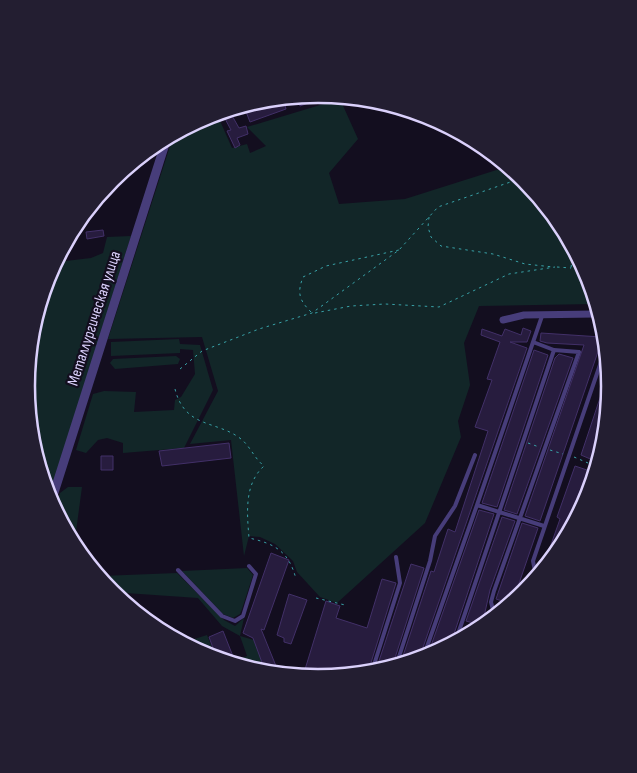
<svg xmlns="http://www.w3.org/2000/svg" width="637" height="773" font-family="'Sofia Sans Condensed',sans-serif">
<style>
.green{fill:#122628}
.building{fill:#271c3e;stroke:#423068}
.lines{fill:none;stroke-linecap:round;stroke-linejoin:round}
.path{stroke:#38a1a7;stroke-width:1;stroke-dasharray:2.5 4;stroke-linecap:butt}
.service{stroke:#473d7a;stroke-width:4}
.minor{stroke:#473d7a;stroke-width:7}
.tertiary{stroke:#473d7a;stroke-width:9}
.labels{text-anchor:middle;stroke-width:4.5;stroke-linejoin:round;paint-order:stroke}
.street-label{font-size:16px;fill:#dad0fb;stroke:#130e1f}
.rim{fill:none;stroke:#dad0fb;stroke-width:2.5}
</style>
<rect width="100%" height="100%" fill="#130e1f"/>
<path class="green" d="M 340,99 L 358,139 L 329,173 L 339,204 L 405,199 L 506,167 L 525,180 L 584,268 L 582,279 L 590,281 L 594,304 L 479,306 L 464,343 L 470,385 L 458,421 L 461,437 L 425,523 L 337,603 L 320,597 L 297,572 L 293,561 L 275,544 L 260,537 L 249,536 L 244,556 L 231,440 L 190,444 L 218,391 L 202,337 L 108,339 L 172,140 L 207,116 L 217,114 L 232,148 L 247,144 L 250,153 L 266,146 L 247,127 Z
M 131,236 L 49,498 L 26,386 L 49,274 L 57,262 L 91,258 L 103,253 L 107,237 Z
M 179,339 L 180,344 L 200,345 L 213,390 L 184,448 L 123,453 L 123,443 L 107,438 L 98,440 L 86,453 L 76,450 L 93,394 L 104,391 L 136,392 L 134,412 L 174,410 L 175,400 L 181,397 L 195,374 L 193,350 L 180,349 L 180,353 L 111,356 L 111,342 Z
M 176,356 L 180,359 L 178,364 L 115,369 L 110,363 L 113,359 Z
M 68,487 L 82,487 L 75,539 L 55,509 L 60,493 Z
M 247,568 L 253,575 L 242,609 L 240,614 L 233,618 L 223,614 L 182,571 Z
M 177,573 L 224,620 L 235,626 L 244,618 L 240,636 L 254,640 L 264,668 L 232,661 L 247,656 L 240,636 L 222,626 L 198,598 L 111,592 L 101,576 Z
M 207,635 L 216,658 L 206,656 L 185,642 Z"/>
<path class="building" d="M 319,94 L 328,96 L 300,106 L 298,98 Z
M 284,101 L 286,109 L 250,122 L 245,109 Z
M 230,112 L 239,128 L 246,126 L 248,134 L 237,138 L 240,145 L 235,148 L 227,131 L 231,130 L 222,113 Z
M 103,230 L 104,236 L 87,239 L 86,232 Z
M 523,328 L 531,331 L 527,342 L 510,342 L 527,348 L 419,659 L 401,662 L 431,571 L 434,572 L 448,529 L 455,532 L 488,431 L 475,427 L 492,380 L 487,379 L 500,342 L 481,335 L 482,329 L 502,336 L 505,329 L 521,335 Z
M 541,333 L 601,337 L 602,340 L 540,521 L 525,516 L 584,345 L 547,343 L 540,341 Z
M 534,350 L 548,355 L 497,507 L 482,503 Z
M 559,354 L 573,358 L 517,514 L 504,510 L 555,358 Z
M 608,374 L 611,387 L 595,461 L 581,455 Z
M 229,443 L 231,458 L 162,466 L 159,451 Z
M 101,456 L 113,456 L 113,470 L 101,470 Z
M 575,466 L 590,471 L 573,519 L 568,517 L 559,542 L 548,560 L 546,559 L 560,519 L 557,517 Z
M 479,510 L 494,514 L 451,643 L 427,657 Z
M 502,517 L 515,521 L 490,590 L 483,621 L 470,630 L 473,623 L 466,621 Z
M 522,523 L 538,528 L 513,601 L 507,599 L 505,602 L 496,599 Z
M 271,553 L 289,560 L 264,630 L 261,629 L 278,671 L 264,668 L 253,638 L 243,633 Z
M 411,564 L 424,568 L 393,664 L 377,667 Z
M 382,579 L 396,583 L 369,669 L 318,679 L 303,676 L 326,601 L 340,606 L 336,618 L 367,628 Z
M 289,594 L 307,600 L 291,644 L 284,642 L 284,638 L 277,635 Z
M 223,631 L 234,659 L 228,661 L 217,659 L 209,637 Z"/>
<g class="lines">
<path class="path" d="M 429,217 L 428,227 L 431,237 L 441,246 L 493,254 L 525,264 L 553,267
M 573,252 L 571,268 L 584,268
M 557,267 L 571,268
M 311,312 C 299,300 297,293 303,277 L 326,266 L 399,250
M 315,313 L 351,306 L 385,304 L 439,307 L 509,274 L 555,267
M 180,369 L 202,351 L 259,329 L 312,313 L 399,250 L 438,207 L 522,178
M 175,389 C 185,429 217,420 241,439 C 250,446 254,458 264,466 C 244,484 247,513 249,538 C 276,544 289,552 296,579
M 528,443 L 539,447
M 550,450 L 563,454
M 574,457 L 595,466
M 316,598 L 345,605"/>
<path class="service" d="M 477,505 L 542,316
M 178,570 L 222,616 L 235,621 L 243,616 L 256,574 L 249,566
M 536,577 L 533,561 L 604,353
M 494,614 L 491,602 L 494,591 L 579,352 L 554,350
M 459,638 L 458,634 L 554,350 L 533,342
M 423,658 L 477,505 L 544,526
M 397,663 L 430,561 L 435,536 L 455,506 L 475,455
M 373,668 L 400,583 L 396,557"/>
<path class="minor" d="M 503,320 L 524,315 L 596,314"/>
<path class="tertiary" d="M 51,502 L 165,144"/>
</g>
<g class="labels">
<g class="street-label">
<text transform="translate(93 318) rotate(-72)" y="6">Металлургическая улица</text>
</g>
</g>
<path d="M0 0H637V773H0ZM35 386a283 283 0 1 1 566 0a283 283 0 1 1-566 0Z" fill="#231e31" fill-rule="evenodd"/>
<path class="rim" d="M35 386a283 283 0 1 1 566 0a283 283 0 1 1-566 0Z"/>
</svg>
